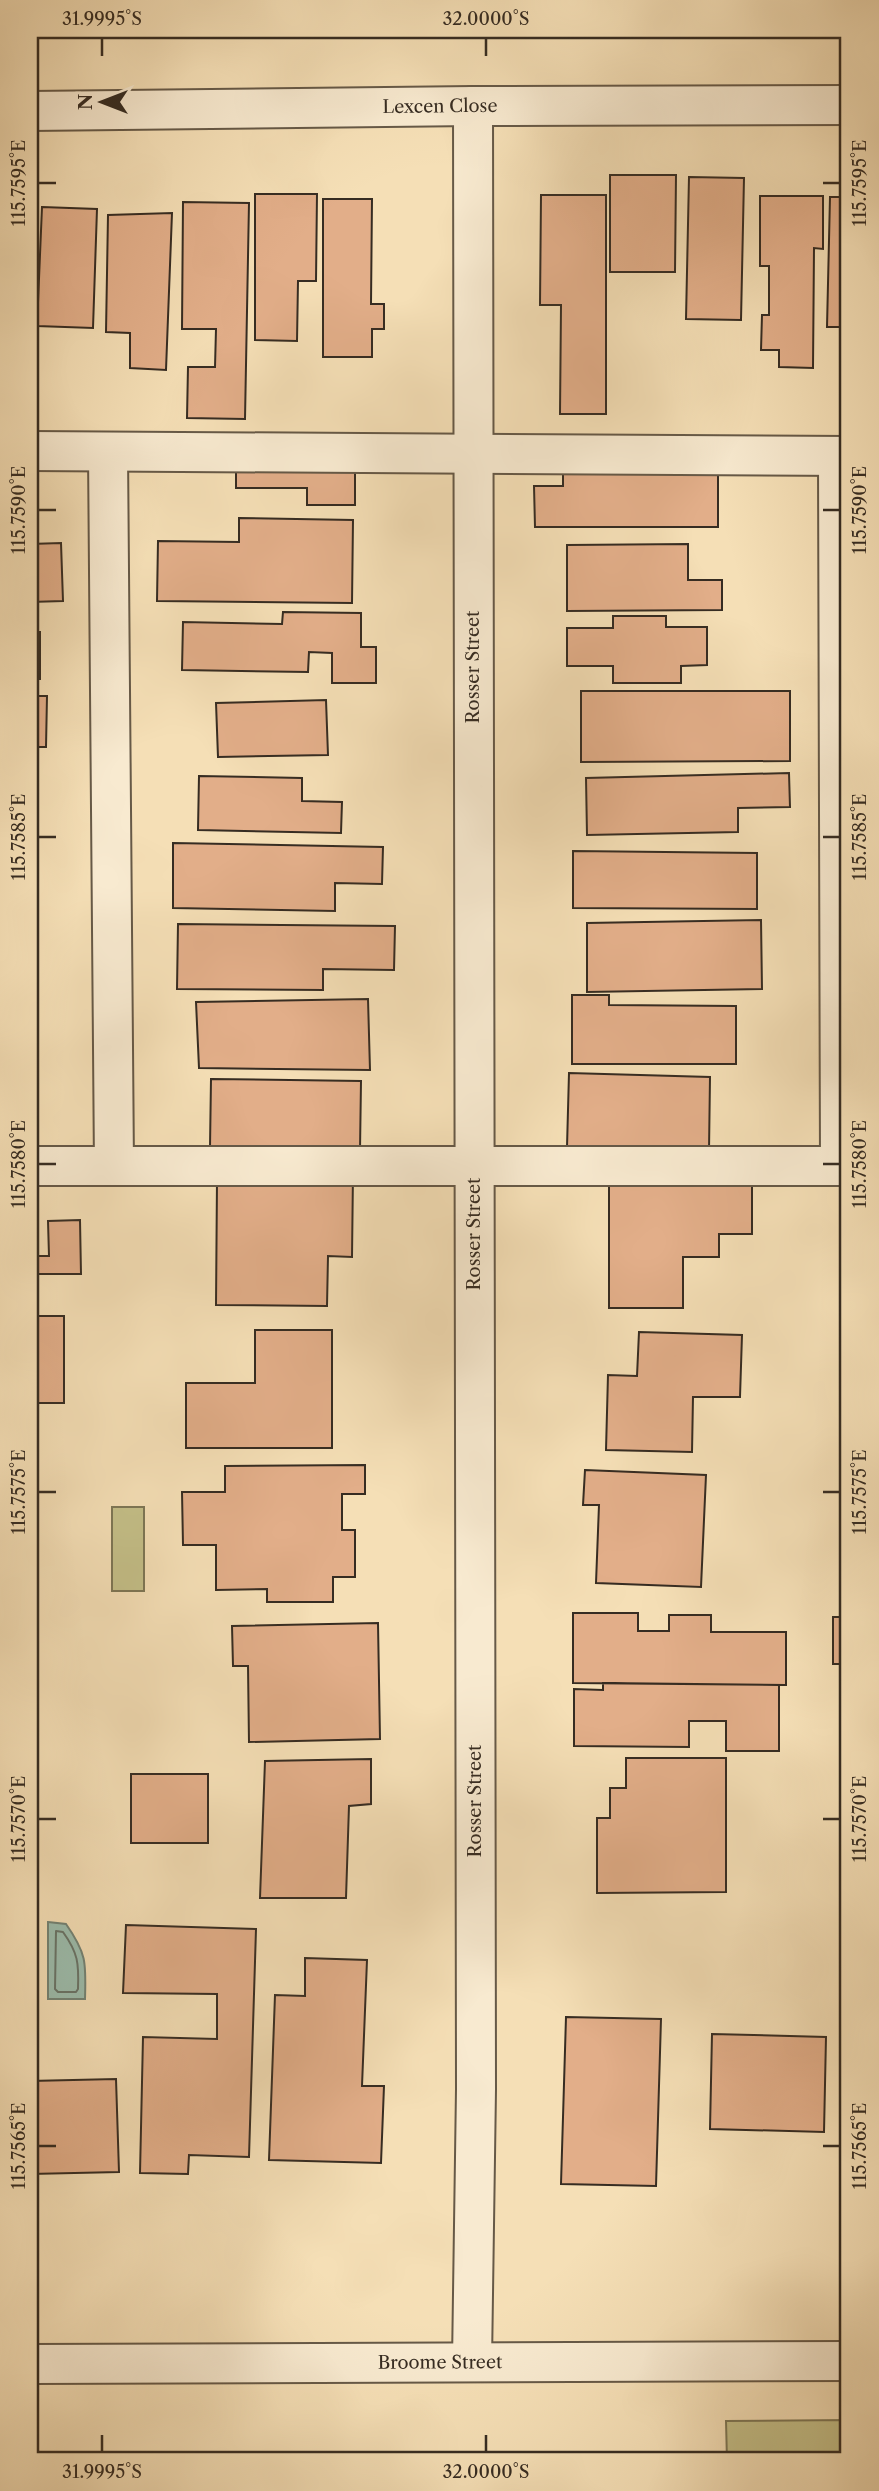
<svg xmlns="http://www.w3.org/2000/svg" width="879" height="2491" font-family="'Libre Caslon Text',serif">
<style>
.green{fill:#c4bf88;stroke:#7d7655;stroke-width:2}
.water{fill:#9cbdad;stroke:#738375;stroke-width:2}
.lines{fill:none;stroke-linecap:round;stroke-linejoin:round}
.shore{stroke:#697468;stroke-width:2}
.building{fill:#e2ae89;stroke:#362c22;stroke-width:2}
.minor-casing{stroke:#665947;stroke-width:42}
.minor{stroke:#f8ead0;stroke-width:38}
.ticks{fill:none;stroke:#362c22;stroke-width:2.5}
.labels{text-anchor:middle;stroke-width:5;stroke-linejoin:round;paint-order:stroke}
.street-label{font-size:18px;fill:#362c22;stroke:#f8ead0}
.neatline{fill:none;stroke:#362c22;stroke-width:2.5}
.ticks-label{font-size:18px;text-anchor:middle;fill:#362c22}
</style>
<rect width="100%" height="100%" fill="#f5dfb6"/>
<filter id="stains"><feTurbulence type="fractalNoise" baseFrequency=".00286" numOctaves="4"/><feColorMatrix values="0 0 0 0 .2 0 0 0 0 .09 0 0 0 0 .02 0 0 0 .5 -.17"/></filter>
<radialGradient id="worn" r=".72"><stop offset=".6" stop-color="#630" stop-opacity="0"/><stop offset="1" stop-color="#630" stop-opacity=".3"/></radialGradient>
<path class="green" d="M 112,1507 L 144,1507 L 144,1591 L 112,1591 Z
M 849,2420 L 849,2461 L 727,2461 L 726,2421 Z"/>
<path class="water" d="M 48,1922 L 66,1924 C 87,1954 86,1963 85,1999 L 48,1999 Z"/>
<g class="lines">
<path class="shore" d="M 56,1931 L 63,1932 C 78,1953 79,1963 78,1989 L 76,1992 L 58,1992 L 55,1989 Z"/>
</g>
<path class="building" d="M 610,175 L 676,175 L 675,272 L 610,272 Z
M 689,177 L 744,178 L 741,320 L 686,319 Z
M 255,194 L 317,194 L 316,281 L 298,281 L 297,341 L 255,340 Z
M 541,195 L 606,195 L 606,414 L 560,414 L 561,305 L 540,305 Z
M 760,196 L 823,196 L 823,249 L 814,248 L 813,368 L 779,367 L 779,350 L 761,350 L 762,315 L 769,315 L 769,266 L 760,266 Z
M 830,197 L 849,197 L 849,327 L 827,327 Z
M 323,199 L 372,199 L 371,304 L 384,304 L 384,329 L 372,329 L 372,357 L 323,357 Z
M 183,202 L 249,203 L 245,419 L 187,418 L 188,367 L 215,367 L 216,329 L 182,329 Z
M 42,207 L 97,209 L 93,328 L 37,326 Z
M 172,213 L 166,370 L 130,368 L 130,333 L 106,332 L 108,215 Z
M 355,461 L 355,505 L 307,505 L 307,488 L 236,488 L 236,462 Z
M 563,461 L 718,461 L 718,527 L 535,527 L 534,486 L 563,486 Z
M 239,518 L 353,520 L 352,603 L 157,601 L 158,541 L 239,542 Z
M 61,543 L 63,601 L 30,602 L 30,544 Z
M 688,544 L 688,580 L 722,580 L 722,610 L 567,611 L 567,545 Z
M 283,612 L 361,613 L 361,647 L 376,647 L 376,683 L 332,683 L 332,653 L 309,652 L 308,672 L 182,670 L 183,622 L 282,624 Z
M 613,616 L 666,616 L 666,627 L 707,627 L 707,665 L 681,666 L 681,683 L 613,683 L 613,666 L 567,666 L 567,628 L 613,628 Z
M 30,632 L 40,632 L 40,679 L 30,679 Z
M 581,691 L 790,691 L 790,761 L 581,762 Z
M 30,696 L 47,696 L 46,747 L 30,747 Z
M 326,700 L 328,755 L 218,757 L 216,703 Z
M 789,773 L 790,807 L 738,808 L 738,832 L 587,835 L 586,778 Z
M 199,776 L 302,778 L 302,801 L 342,802 L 341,833 L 198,830 Z
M 173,843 L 383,847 L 382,884 L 335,883 L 335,911 L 173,908 Z
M 573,851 L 757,853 L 757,909 L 573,908 Z
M 761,920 L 762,989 L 587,992 L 587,923 Z
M 178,924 L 395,926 L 394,970 L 323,969 L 323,990 L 177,989 Z
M 572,995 L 609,995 L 609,1005 L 736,1006 L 736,1064 L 572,1064 Z
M 368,999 L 370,1070 L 199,1068 L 196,1002 Z
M 569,1073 L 710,1077 L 709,1151 L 567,1147 Z
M 211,1079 L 361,1081 L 360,1150 L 210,1147 Z
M 353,1173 L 352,1257 L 328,1256 L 327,1306 L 216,1305 L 217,1181 Z
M 609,1185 L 752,1185 L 752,1234 L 719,1234 L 719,1257 L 683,1257 L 683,1308 L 609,1308 Z
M 80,1220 L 81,1274 L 37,1274 L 37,1292 L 30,1292 L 30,1256 L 49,1256 L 48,1221 Z
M 30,1316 L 64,1316 L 64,1403 L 30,1403 Z
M 255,1330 L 332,1330 L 332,1448 L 186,1448 L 186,1383 L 255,1383 Z
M 639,1332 L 742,1335 L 740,1397 L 693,1397 L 692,1452 L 606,1450 L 608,1375 L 637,1376 Z
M 365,1465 L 365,1494 L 342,1494 L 342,1530 L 355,1530 L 355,1577 L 333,1577 L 333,1602 L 267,1602 L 267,1589 L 216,1590 L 216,1545 L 183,1545 L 182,1492 L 225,1492 L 225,1466 Z
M 585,1470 L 706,1475 L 701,1587 L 596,1583 L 599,1505 L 583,1505 Z
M 573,1613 L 638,1613 L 638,1631 L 669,1631 L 669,1615 L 711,1615 L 711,1632 L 786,1632 L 786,1685 L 573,1683 Z
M 833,1617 L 849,1617 L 849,1664 L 833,1664 Z
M 378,1623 L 380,1739 L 249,1742 L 248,1666 L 233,1666 L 232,1626 Z
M 603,1683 L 779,1685 L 779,1751 L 726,1751 L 726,1721 L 689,1721 L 689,1747 L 574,1746 L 574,1689 L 603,1690 Z
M 626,1758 L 726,1758 L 726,1892 L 597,1893 L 597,1818 L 610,1818 L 610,1788 L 626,1788 Z
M 371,1759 L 371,1804 L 349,1806 L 346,1898 L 260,1898 L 265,1761 Z
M 131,1774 L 208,1774 L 208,1843 L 131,1843 Z
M 126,1925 L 256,1929 L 249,2157 L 189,2155 L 188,2174 L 140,2173 L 143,2037 L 217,2039 L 217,1994 L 123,1993 Z
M 305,1958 L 367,1960 L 362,2086 L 384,2086 L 381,2163 L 269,2160 L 275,1995 L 305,1996 Z
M 566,2017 L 661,2019 L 656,2186 L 561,2184 Z
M 712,2034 L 826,2037 L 824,2132 L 710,2129 Z
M 116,2079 L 119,2172 L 30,2174 L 30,2081 Z
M 844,2082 L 849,2082 L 849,2149 L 842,2149 Z"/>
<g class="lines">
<g class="minor-casing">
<g id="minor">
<path id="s1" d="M 30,111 L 473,106 L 849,105"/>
<path d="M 30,451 L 849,456"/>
<path d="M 108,452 L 114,1166"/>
<path d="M 838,456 L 840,1166"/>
<path d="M 30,1166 L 849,1166"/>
<path d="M 472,2362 L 476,2089 L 473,106"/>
<path id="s2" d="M 30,2364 L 849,2361"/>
</g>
</g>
<use href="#minor" class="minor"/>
</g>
<path class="ticks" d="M 102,38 L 102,56M 486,38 L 486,56M 38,183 L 56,183M 823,183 L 840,183M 38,510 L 56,510M 823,510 L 840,510M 38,837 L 56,837M 823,837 L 840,837M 38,1164 L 56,1164M 823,1164 L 840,1164M 38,1492 L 56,1492M 823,1492 L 840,1492M 38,1819 L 56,1819M 823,1819 L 840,1819M 38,2146 L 56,2146M 823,2146 L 840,2146M 102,2435 L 102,2452M 486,2435 L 486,2452"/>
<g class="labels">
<g class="street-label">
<text dy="6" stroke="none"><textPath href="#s1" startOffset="410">Lexcen Close</textPath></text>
<text transform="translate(473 667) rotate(-90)" y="6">Rosser Street</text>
<text transform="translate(474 1234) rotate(-90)" y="6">Rosser Street</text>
<text transform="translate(475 1801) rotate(-90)" y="6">Rosser Street</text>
<text dy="6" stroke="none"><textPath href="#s2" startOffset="410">Broome Street</textPath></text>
</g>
</g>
<rect width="879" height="2491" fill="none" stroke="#f5dfb6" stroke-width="77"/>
<g transform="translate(102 102) rotate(270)" stroke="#f8ead0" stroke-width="5" paint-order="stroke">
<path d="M0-5L12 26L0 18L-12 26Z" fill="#362c22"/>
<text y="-10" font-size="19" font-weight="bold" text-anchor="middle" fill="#362c22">N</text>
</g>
<rect x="38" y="38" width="802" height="2414" class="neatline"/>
<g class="ticks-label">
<text x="102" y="25">31.9995°S</text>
<text x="486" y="25">32.0000°S</text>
<text transform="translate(860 183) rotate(-90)" y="6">115.7595°E</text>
<text transform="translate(19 183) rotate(-90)" y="6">115.7595°E</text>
<text transform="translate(860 510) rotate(-90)" y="6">115.7590°E</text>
<text transform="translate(19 510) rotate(-90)" y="6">115.7590°E</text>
<text transform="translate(860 837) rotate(-90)" y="6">115.7585°E</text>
<text transform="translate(19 837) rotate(-90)" y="6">115.7585°E</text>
<text transform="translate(860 1164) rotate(-90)" y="6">115.7580°E</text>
<text transform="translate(19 1164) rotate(-90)" y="6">115.7580°E</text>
<text transform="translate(860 1492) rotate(-90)" y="6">115.7575°E</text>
<text transform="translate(19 1492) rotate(-90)" y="6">115.7575°E</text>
<text transform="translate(19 1819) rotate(-90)" y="6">115.7570°E</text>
<text transform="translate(860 1819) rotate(-90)" y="6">115.7570°E</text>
<text transform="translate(860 2146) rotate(-90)" y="6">115.7565°E</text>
<text transform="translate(19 2146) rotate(-90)" y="6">115.7565°E</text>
<text x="102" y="2478">31.9995°S</text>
<text x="486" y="2478">32.0000°S</text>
</g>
<rect width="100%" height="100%" filter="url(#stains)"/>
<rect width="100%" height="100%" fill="url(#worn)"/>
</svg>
